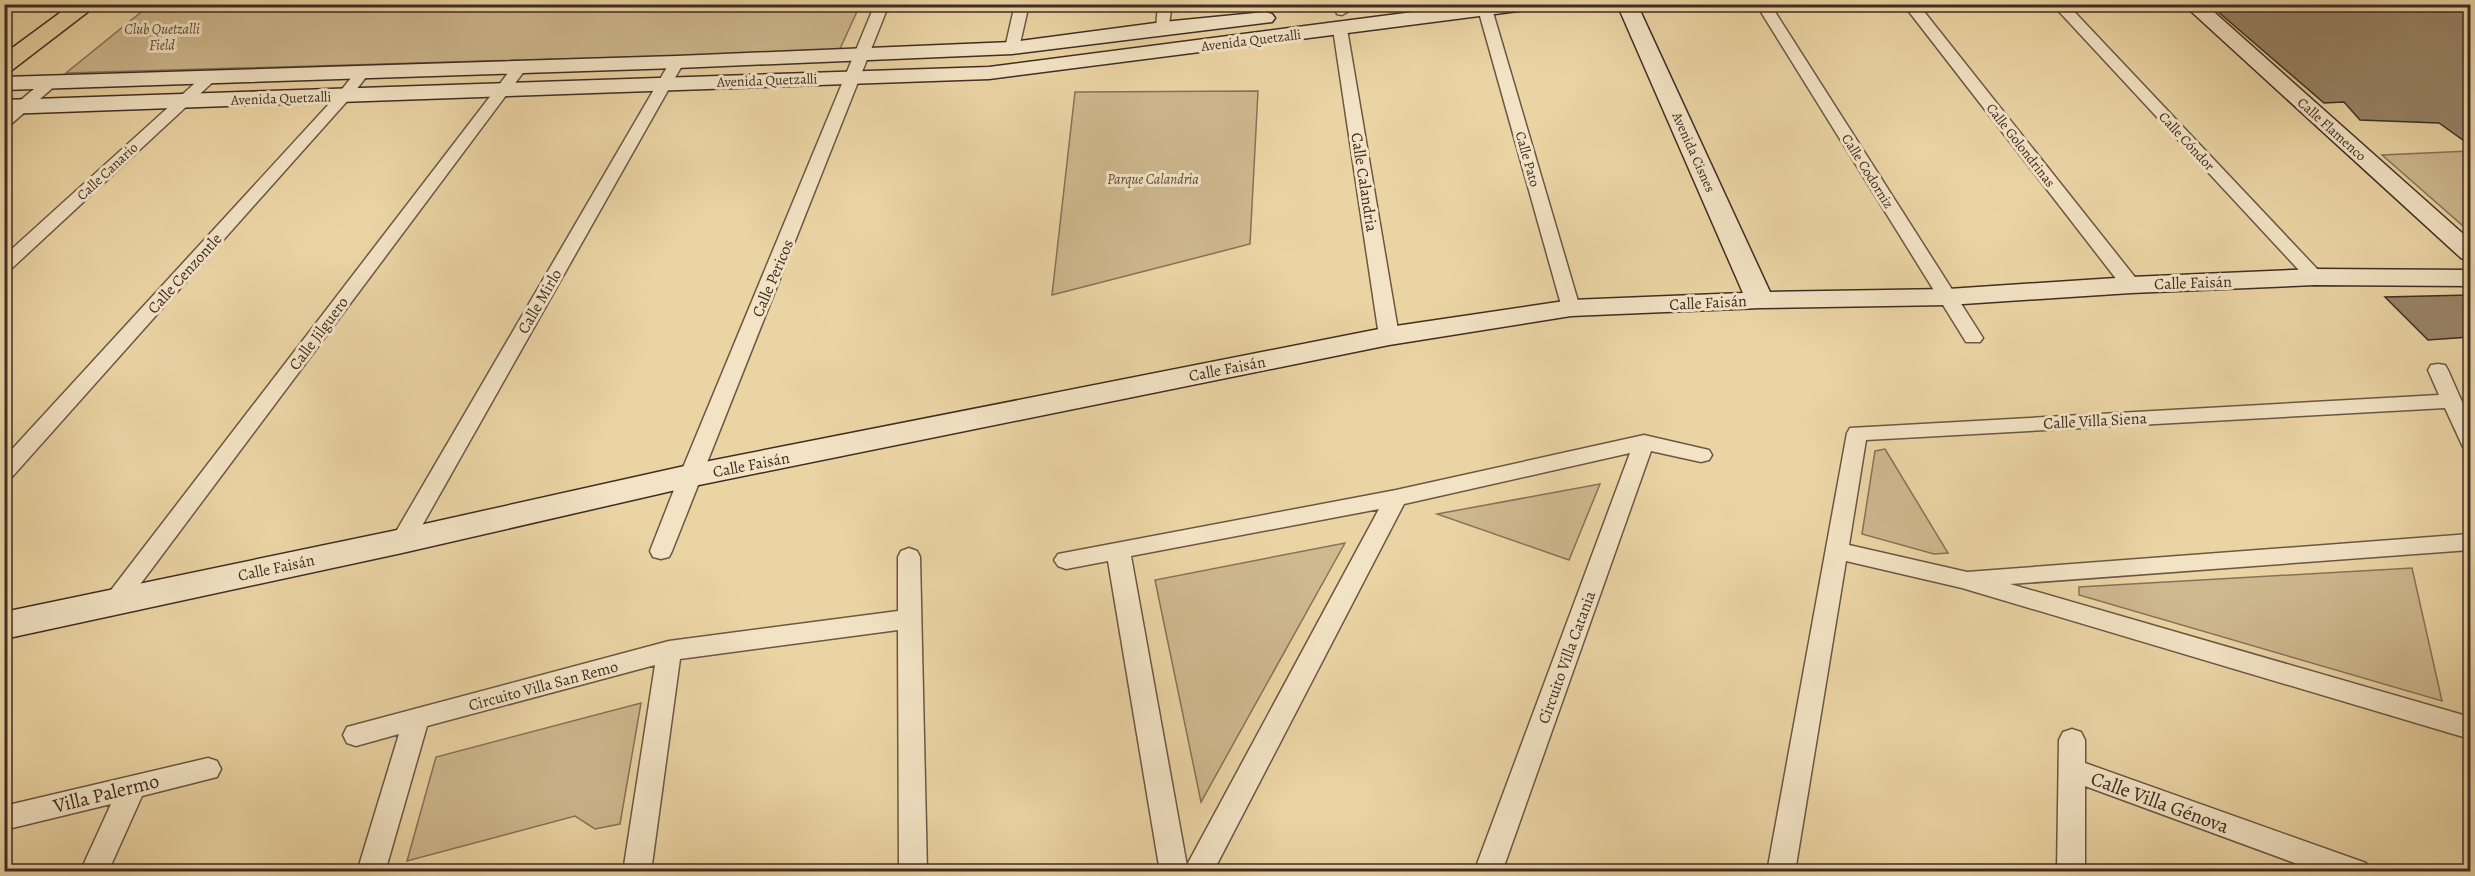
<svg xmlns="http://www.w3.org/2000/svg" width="2475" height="876" font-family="Alegreya,serif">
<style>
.green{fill:#ceb88e;stroke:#86725a;stroke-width:1.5}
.building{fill:#988467;stroke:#3f2d25;stroke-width:1.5}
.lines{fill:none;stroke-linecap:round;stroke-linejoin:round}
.street-casing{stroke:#6a5745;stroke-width:3}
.secondary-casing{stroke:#3f2d25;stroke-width:3}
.primary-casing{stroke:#3f2d25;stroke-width:3}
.street{fill:#f2e3c4;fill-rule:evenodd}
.secondary{fill:#f2e3c4;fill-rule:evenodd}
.primary{fill:#ebd4a4;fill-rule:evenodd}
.labels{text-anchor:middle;stroke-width:6;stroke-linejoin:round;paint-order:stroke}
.far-park-label{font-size:14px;font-style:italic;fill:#5c493a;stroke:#f2e3c4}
.far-street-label{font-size:14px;fill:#3f2d25;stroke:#f2e3c4}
.street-label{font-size:16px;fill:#3f2d25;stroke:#f2e3c4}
.near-street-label{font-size:20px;fill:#3f2d25;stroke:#f2e3c4}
</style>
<rect width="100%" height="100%" fill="#ebd4a4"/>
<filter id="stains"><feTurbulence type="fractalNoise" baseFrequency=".00333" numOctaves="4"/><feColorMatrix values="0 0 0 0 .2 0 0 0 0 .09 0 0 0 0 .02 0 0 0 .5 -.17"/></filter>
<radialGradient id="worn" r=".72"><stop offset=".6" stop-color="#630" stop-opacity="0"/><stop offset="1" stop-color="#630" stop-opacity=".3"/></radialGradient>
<path class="green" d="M 150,5 L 860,5 L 839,51 L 66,73 Z
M 1258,91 L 1250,244 L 1052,295 L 1075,92 Z
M 2470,151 L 2470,232 L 2382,155 Z
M 1885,449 L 1948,553 L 1934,554 L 1862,534 L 1875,451 Z
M 1600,484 L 1569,560 L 1437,514 Z
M 1345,543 L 1201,802 L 1155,580 Z
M 2412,568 L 2442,701 L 2079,595 L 2079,587 Z
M 641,703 L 620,824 L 595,829 L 575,816 L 407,861 L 436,757 Z"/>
<path class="building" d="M 2209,4 L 2470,4 L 2470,145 L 2439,123 L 2360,120 L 2344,102 L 2324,103 Z
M 2470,295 L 2470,337 L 2428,340 L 2385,297 Z"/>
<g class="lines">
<g class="street-casing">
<path id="street" d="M 875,4 L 889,4 L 672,551 L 669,557 L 661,559 L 653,557 L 650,551 L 677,482 Z
M 1015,4 L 1029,4 L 1019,48 L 1012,52 L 1005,48 Z
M 1158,4 L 1172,4 L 1168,31 L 1158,31 L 1156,28 Z
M 1334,4 L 1348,4 L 1349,11 L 1342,15 L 1337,14 Z
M 1756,4 L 1770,4 L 1983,338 L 1980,342 L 1966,342 Z
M 1903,4 L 1918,4 L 2138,281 L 2140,285 L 2138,289 L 2124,289 Z
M 2052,4 L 2067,4 L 2321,273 L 2324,277 L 2321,281 L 2309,281 Z
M 1485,5 L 1492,9 L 1580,308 L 1578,312 L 1564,312 L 1562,308 L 1478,9 Z
M 1340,25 L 1347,29 L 1399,336 L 1396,340 L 1382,340 L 1379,336 L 1333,29 Z
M 677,58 L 684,62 L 410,547 L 402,549 L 394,547 L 391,541 L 394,535 L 670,62 Z
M 520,63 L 525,64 L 527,67 L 525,70 L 124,606 L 116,609 L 108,606 L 104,600 L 108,594 L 515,64 Z
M 363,68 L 370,72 L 349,99 L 12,477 L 4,479 L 4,458 L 339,93 L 358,69 Z
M 210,72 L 215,74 L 218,77 L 215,80 L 10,270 L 4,271 L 4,256 L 205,74 Z
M 51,77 L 59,82 L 56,85 L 10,125 L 4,127 L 4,114 L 46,79 Z
M 2438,364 L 2445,365 L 2448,370 L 2470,420 L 2470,449 L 2463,447 L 2445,408 L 1866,440 L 1849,545 L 1967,572 L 2470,534 L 2470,550 L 2010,584 L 2470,717 L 2470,739 L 1962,588 L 1846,561 L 1795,872 L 1767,872 L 1847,433 L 1850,428 L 2439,395 L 2428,370 L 2431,365 Z
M 1644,435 L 1709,450 L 1712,455 L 1709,460 L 1701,462 L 1651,451 L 1502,872 L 1474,872 L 1630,453 L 1404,504 L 1213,872 L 1160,872 L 1108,561 L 1066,569 L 1058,566 L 1054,560 L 1058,554 L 1396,490 ZM 1379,509 L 1188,863 L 1187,866 L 1131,556 Z
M 909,548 L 917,551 L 920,557 L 927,872 L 899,872 L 898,630 L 680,659 L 651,872 L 623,872 L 655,665 L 427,726 L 385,872 L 357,872 L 399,734 L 356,746 L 347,743 L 343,735 L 347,727 L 669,641 L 898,611 L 898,557 L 901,551 Z
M 2072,729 L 2081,732 L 2085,740 L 2085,763 L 2366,863 L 2370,872 L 2319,872 L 2085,786 L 2085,872 L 2057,872 L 2059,740 L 2063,732 Z
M 208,758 L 217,761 L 221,769 L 217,777 L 142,796 L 108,872 L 80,872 L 111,804 L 4,830 L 4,806 Z"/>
</g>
<g class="secondary-casing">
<path id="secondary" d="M 1475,4 L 1536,4 L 1533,8 L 1526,10 L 989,79 L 4,114 L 4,100 L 989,67 Z
M 1617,4 L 1637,4 L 1770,292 L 1948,289 L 2131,277 L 2315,269 L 2470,270 L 2470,286 L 2315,285 L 2131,293 L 1948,305 L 1760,308 L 1571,316 L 1389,345 L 689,487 L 402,553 L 4,639 L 4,612 L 402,529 L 689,465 L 1389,327 L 1571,300 L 1743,293 Z
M 2183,4 L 2205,4 L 2470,240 L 2470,261 L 2461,258 Z
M 1265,12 L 1272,14 L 1275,18 L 1272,22 L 1012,54 L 677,68 L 4,90 L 4,77 L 677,56 L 1012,42 L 1163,22 Z"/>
</g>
<g class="primary-casing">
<path id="primary" d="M 72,4 L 98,4 L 12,70 L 4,72 L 4,54 Z"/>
</g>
<use href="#street" class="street"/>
<use href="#secondary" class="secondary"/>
<use href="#primary" class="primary"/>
</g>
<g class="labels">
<g class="far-park-label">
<text x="162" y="34">Club Quetzalli<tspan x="162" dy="16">Field</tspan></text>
<text x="1153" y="184">Parque Calandria</text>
</g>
<g class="far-street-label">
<text transform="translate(1251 40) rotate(-7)" y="5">Avenida Quetzalli</text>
<text transform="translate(767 80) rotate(-2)" y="5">Avenida Quetzalli</text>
<text transform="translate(281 98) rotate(-2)" y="5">Avenida Quetzalli</text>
<text transform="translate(2332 129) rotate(42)" y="5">Calle Flamenco</text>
<text transform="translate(2187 141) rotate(47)" y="5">Calle Cóndor</text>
<text transform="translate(2021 145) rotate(52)" y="5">Calle Golondrinas</text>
<text transform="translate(1694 152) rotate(66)" y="5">Avenida Cisnes</text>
<text transform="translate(1528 159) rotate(74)" y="5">Calle Pato</text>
<text transform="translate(107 171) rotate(-43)" y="5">Calle Canario</text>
<text transform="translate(1868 171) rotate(58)" y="5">Calle Codorniz</text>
</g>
<g class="street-label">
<text transform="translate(1365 182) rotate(81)" y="6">Calle Calandria</text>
<text transform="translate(184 273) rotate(-48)" y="6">Calle Cenzontle</text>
<text transform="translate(772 278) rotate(-67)" y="6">Calle Pericos</text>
<text transform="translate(2193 282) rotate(-2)" y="6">Calle Faisán</text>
<text transform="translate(539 301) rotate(-60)" y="6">Calle Mirlo</text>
<text transform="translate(1708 302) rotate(-3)" y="6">Calle Faisán</text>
<text transform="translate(318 333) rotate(-53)" y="6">Calle Jilguero</text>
<text transform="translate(1227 368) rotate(-11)" y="6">Calle Faisán</text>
<text transform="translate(2095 420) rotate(-3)" y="6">Calle Villa Siena</text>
<text transform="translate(751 464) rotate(-11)" y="6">Calle Faisán</text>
<text transform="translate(276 567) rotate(-12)" y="6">Calle Faisán</text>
<text transform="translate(1566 657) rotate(-70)" y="6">Circuito Villa Catania</text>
<text transform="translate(543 685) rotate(-15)" y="6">Circuito Villa San Remo</text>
</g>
<g class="near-street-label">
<text transform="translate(106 793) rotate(-14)" y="7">Villa Palermo</text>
<text transform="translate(2160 802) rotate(20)" y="7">Calle Villa Génova</text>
</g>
</g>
<rect width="2475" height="876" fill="none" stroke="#ebd4a4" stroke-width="24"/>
<rect x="6" y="6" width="2463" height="864" fill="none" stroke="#3f2d25" stroke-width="3"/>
<rect x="12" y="12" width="2451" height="852" fill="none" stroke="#3f2d25" stroke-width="1.5"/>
<rect width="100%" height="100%" filter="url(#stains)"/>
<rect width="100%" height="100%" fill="url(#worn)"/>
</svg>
